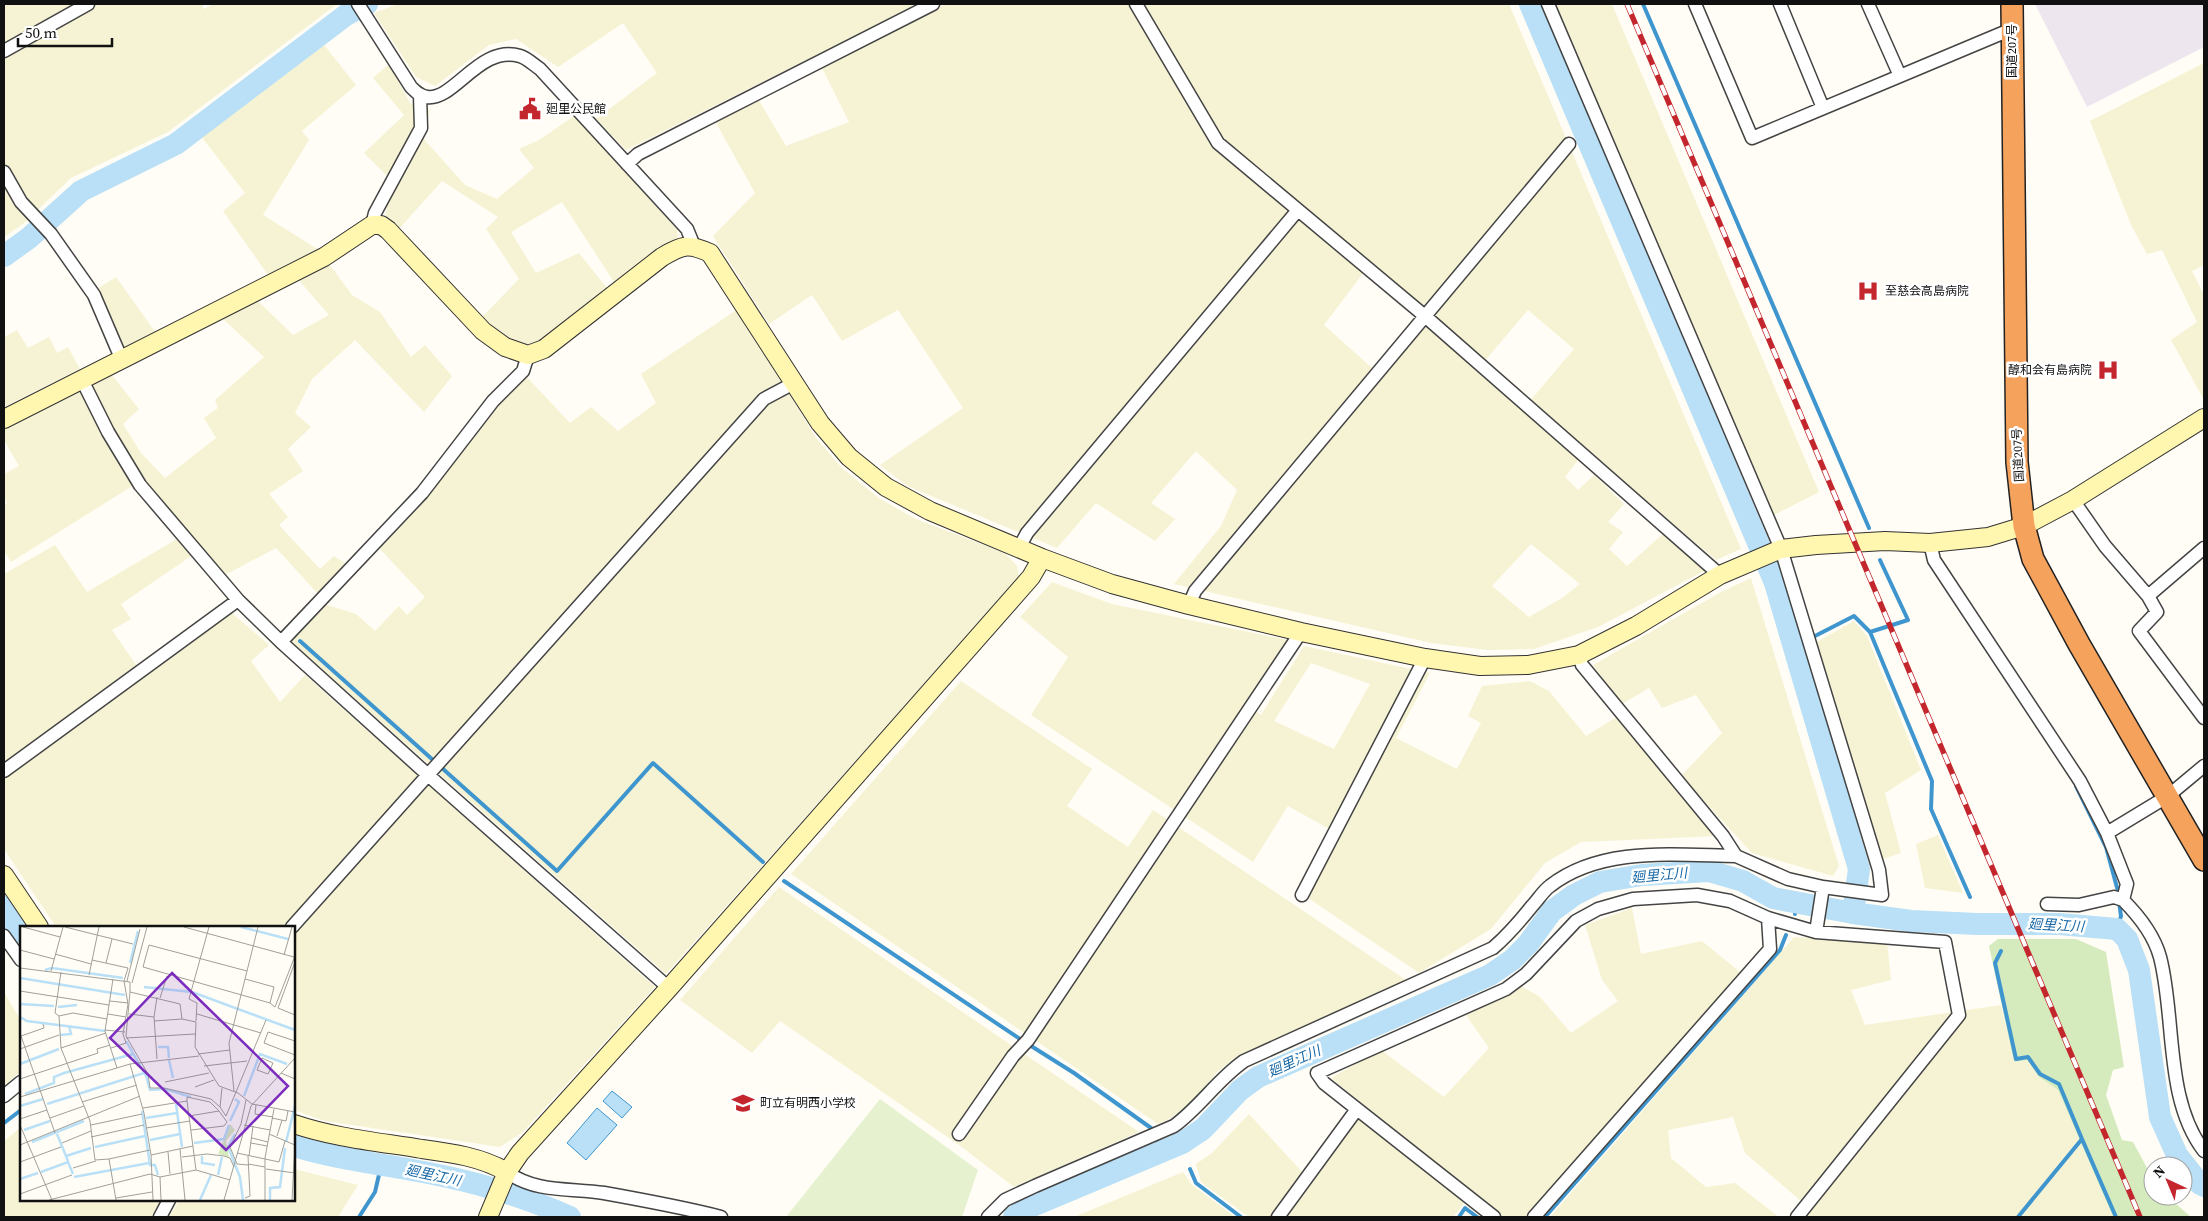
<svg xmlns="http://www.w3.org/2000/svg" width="2208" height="1221" font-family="'Source Serif 4','Noto Sans JP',serif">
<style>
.industrial{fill:#eee6ef}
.farmland{fill:#f6f3d4;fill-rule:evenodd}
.green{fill:#d5ebbd}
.pitch{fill:#e6f2cf}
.water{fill:#b9e0f7;stroke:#3f96cf}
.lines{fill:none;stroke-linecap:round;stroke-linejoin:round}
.stream{stroke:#3f96cf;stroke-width:4}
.river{stroke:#b9e0f7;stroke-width:22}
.street-casing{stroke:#444;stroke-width:15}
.secondary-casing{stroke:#333;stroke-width:20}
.highway-casing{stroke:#222;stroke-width:24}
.street{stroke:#fff;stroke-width:12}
.secondary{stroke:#fff6b0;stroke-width:18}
.highway{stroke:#f5a25d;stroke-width:21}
.rail-casing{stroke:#c4262e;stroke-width:5.5}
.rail{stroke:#fff;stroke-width:4;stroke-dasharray:11;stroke-linecap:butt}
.labels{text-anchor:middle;stroke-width:5;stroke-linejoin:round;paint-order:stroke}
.street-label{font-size:12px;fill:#111;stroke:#fff}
.poi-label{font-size:12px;fill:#111;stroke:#fff;text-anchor:start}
.water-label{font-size:14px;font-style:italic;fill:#1768a6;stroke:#fff}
.inset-river{fill:none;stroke:#b9e0f7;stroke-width:2.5}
.inset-road{fill:none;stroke:#a09f9a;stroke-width:1}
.view{fill:#7b2cbf;fill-opacity:0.15;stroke:#7b2cbf;stroke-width:2.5}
.inset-edge{fill:none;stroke:#111;stroke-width:2.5}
</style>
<rect width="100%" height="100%" fill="#fffdf5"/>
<path class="industrial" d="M 2035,4 L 2204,4 L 2204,47 L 2087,107 Z"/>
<path class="farmland" d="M 4,4 L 202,4 L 204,9 L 213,4 L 337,4 L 168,132 L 71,178 L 23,224 L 4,237 Z
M 398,4 L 918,4 L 626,150 L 596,119 L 657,73 L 623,23 L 558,67 L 516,39 L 489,45 L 435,86 L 416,77 L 374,13 Z
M 946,4 L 1130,4 L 1215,146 L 1364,272 L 1324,325 L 1382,377 L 1425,325 L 1578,460 L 1565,477 L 1578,490 L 1594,475 L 1624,504 L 1608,522 L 1623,532 L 1609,549 L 1627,566 L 1663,534 L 1706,570 L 1598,627 L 1534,649 L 1488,650 L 1431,643 L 1174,584 L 1221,526 L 1237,490 L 1196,451 L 1151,503 L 1175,519 L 1155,541 L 1096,503 L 1057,548 L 907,486 L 880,465 L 963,408 L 898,310 L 842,341 L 812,295 L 769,324 L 713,236 L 755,193 L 715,121 L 758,99 L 786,146 L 849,122 L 822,68 ZM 1531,544 L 1580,584 L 1562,598 L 1529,617 L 1492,586 Z
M 1142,4 L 1509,4 L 1741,549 L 1716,560 L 1529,402 L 1574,349 L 1528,310 L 1483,363 L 1222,141 Z
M 1554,4 L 1612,4 L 1819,492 L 1772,516 Z
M 324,45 L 356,85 L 302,131 L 309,140 L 263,215 L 319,250 L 288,268 L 268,275 L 223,211 L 245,193 L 200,135 Z
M 2204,63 L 2204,265 L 2192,271 L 2204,295 L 2204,400 L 2171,340 L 2197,322 L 2162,250 L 2147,254 L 2131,225 L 2090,121 Z
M 389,64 L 410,103 L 430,110 L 422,137 L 465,185 L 497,199 L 534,168 L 519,149 L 539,140 L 574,116 L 677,229 L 678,239 L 614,282 L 562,202 L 511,232 L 536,273 L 579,253 L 607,288 L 542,341 L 530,345 L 512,341 L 480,319 L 519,279 L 486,229 L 498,217 L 442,181 L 397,231 L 385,222 L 387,205 L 396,185 L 364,153 L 404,115 L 373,78 Z
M 330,265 L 352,295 L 380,312 L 411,357 L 425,345 L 452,376 L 424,412 L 355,340 L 312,379 L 295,413 L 311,427 L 288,449 L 303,471 L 269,494 L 288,517 L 279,525 L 320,569 L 334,556 L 346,564 L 319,595 L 276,548 L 225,575 L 203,548 L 121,604 L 131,619 L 112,630 L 143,675 L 232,613 L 269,645 L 251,661 L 280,702 L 305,675 L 655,987 L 523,1132 L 500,1147 L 325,1121 L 294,1110 L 294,927 L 56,927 L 4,849 L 4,574 L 55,545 L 87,592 L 177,539 L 134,485 L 11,562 L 4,551 L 4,506 L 7,503 L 4,498 L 4,474 L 19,466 L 4,440 L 4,427 L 111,374 L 139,409 L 123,424 L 141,453 L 165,478 L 216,438 L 204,418 L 218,408 L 215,400 L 264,357 L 221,317 L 257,300 L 293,335 L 329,315 L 297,278 Z
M 116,277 L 156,333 L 121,349 L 94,291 Z
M 738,309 L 816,438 L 841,467 L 880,499 L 916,519 L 1005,553 L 1017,566 L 1019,577 L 666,974 L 288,640 L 324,604 L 356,614 L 375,631 L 399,606 L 407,615 L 425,597 L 379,548 L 430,493 L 499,402 L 525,375 L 570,423 L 591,407 L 618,431 L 656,403 L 641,374 Z
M 17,330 L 28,348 L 49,337 L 57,353 L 68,347 L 80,369 L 4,407 L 4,337 Z
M 1751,578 L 1839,866 L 1833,876 L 1752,853 L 1681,776 L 1722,733 L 1696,695 L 1662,708 L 1649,688 L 1622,704 L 1593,665 L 1721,592 Z
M 1052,582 L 1112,604 L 1288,640 L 1246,705 L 1261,715 L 1304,646 L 1430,673 L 1396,738 L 1457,769 L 1481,723 L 1468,716 L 1482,686 L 1530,681 L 1549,691 L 1586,736 L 1618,716 L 1718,836 L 1581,842 L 1545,863 L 1491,929 L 1419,973 L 1308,898 L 1340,835 L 1288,806 L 1253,862 L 1031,715 L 1068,657 L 1020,617 ZM 1311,663 L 1370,684 L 1334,749 L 1274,721 Z
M 1854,621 L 1867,636 L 1921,770 L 1885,793 L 1901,853 L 1880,860 L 1815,643 Z
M 961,681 L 1092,769 L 1067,806 L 1128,847 L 1153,810 L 1406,980 L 1236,1057 L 1217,1072 L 1191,1104 L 1169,1119 L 1158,1124 L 791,874 Z
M 1938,835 L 1963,893 L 1925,888 L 1916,844 Z
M 779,887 L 1139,1132 L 1014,1187 L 959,1145 L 780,1021 L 752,1053 L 680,1000 Z
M 1632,908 L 1641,954 L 1702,941 L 1741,973 L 1529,1217 L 1502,1217 L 1331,1078 L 1381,1050 L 1444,1097 L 1489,1048 L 1466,1015 L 1521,986 L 1540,997 L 1571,1033 L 1618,1001 L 1602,980 L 1585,925 Z
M 1794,937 L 1887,942 L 1891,980 L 1851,990 L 1865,1025 L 2001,1005 L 2014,1062 L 2027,1060 L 2039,1077 L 2058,1090 L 2113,1217 L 1790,1217 L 1802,1202 L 1745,1153 L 1733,1117 L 1668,1130 L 1671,1158 L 1706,1187 L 1735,1183 L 1779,1217 L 1550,1217 Z
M 4,992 L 21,1021 L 21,1071 L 4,1086 Z
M 1249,1114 L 1304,1174 L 1274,1217 L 1249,1217 L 1201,1182 L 1196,1164 L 1212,1153 Z
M 1359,1115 L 1466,1201 L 1453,1217 L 1286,1217 Z
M 21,1127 L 21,1200 L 162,1200 L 152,1217 L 4,1217 L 4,1141 Z
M 294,1169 L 358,1185 L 338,1217 L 169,1217 L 179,1200 L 294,1200 Z
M 1183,1172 L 1192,1185 L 1235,1217 L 1074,1217 Z"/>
<path class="green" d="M 1998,939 L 2076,939 L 2106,952 L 2124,1067 L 2113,1070 L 2106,1095 L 2122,1140 L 2133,1142 L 2153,1179 L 2153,1196 L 2167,1196 L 2191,1217 L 2113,1217 L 2058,1090 L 2039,1077 L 2027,1060 L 2014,1062 L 1989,946 Z"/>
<path class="pitch" d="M 880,1099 L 978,1170 L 962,1217 L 786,1217 Z"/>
<path class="water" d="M 612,1091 L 632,1107 L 622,1118 L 603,1101 Z
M 597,1108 L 617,1125 L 586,1160 L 567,1143 Z"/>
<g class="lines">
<path class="stream" d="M 1643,4 L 1869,528
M 1870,632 L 1908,620 L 1880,560
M 300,641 L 557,871 L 653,763 L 763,862
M 1793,644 L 1815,636 L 1854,616 L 1870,632 L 1932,781 L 1931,809 L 1970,897
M 2076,786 L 2106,847 L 2119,895
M 784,881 L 1020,1039 L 1074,1073 L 1151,1128 L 1163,1153
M 1795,903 L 1795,914
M 2117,929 L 2121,916 L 2119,902
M 2001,951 L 1995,963 L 2016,1059 L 2028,1057 L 2040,1074 L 2059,1084 L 2082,1139 L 2018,1217
M 4,1123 L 21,1110
M 2082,1139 L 2116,1217
M 1182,1143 L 1184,1151
M 1190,1169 L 1196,1183 L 1241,1217
M 359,1217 L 375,1192 L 381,1166
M 1459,1217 L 1465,1208 L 1477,1217
M 1545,1217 L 1780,950 L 1786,935"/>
<path class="river" d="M 1530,4 L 1775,583 L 1859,869 L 1853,913
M 4,256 L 29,238 L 81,191 L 176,144 L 346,15 L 367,4
M 4,907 L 21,933
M 294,1146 C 343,1161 393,1165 443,1176 C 486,1185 530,1199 570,1217
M 1014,1217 L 1025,1209 L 1182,1143 L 1203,1129 L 1240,1090 L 1258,1077 L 1490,975 L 1512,960 L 1528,944 L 1552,911 L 1574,895 L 1600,882 L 1642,875 L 1709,871 L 1743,881 L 1773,898 L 1853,913 L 1911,921 L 1977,924 L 2059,924 L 2117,929 L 2127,939 L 2139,970 L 2160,1117 L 2177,1155 L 2200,1184 L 2204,1186"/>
<g class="street-casing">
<path id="street" d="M 358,4 L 411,87 C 416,92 420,96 427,97 C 454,101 480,44 520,56 C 527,58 534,65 540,69 L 687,229 L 694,246
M 1136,4 L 1218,143 L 1426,317 L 1720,575
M 1548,4 L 1781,549 L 1879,870 L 1882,895 L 1823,887 L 1788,879 L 1736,856 L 1723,836 L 1582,665 L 1579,655
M 1695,4 L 1752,138 L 1900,76 L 1868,4
M 1780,4 L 1823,108
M 4,51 L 88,4
M 1900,76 L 2012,29
M 627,164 L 638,154 L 933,4
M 4,172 L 21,202 L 51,234 L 94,295 L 121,358
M 372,225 L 375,213 L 421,128 L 420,95
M 81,378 L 108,432 L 140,485 L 238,600 L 281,642 L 428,775 L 669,988
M 2073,500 L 2105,546 L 2148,596 L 2204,548
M 1930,543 L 1934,560 L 2080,781 L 2107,833 L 2127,884 L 2123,900 C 2138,915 2154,935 2160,957 C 2176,1018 2164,1099 2204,1151
M 1019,548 L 1027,533 L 1298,210
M 2148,596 L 2157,612 L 2139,631 L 2204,718
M 1189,605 L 1195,591 L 1569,144
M 281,642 L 422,493 L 493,401 L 523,371 L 528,355
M 4,771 L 238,600
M 2107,833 L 2168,796 L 2204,766
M 1302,895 L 1425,658
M 2047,904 L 2079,905 L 2114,897 L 2123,900
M 292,927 L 764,399 L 794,383
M 1816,932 L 1823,887
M 4,936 L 21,960
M 4,1096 L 21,1082
M 959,1134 L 1013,1056 L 1028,1040 L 1301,632
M 507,1172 C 536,1193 571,1188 604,1193 C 643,1200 682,1207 721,1217
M 160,1217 L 169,1200
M 988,1217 L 1005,1200 L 1035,1186 L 1174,1126 C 1200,1107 1217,1080 1244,1061 L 1493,948 C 1508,935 1520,921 1532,906 C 1538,900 1543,891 1550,886 C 1601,846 1675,855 1736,856
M 1278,1217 L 1357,1109
M 1494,1217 L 1324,1083 L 1317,1073 L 1506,989 L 1526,974 L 1576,921 L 1598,909 L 1633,899 L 1697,895 L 1730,901 L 1768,918
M 1534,1217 L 1770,949 L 1768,918 L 1816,932 L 1945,942 L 1959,1015 L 1797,1217"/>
</g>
<g class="secondary-casing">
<path id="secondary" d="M 4,419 L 324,257 L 372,225 L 381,225 L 388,230 L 483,331 L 505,347 L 528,355 L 544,349 L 662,257 C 682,245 688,243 710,253 L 820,423 L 849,457 L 886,487 L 930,511 L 1042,558 L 1112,584 L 1189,605 L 1301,632 L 1425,658 L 1480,666 L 1528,665 L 1579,655 L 1636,626 L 1720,575 L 1781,549 L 1816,545 L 1885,541 L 1930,543 L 1988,537 L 2024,526 L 2073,500 L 2204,418
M 4,875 L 39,927
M 294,1124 C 335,1138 379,1142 422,1149 C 452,1153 481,1157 507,1172
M 488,1217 L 507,1172 L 520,1153 L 669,988 L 1031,577 L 1042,558"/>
</g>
<g class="highway-casing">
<path id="highway" d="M 2012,4 L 2017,462 L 2024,526 L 2033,559 L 2079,644 L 2204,860"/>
</g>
<use href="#street" class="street"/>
<use href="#secondary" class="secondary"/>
<use href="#highway" class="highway"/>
<g class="rail-casing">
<path id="rail" d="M 1627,4 L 2140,1217"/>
</g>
<use href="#rail" class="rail"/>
</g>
<defs>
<g id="civic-bare" transform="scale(1.725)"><path d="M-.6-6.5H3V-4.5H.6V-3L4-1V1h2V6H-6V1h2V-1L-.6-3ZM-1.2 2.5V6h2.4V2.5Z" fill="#c4262e" stroke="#fff" stroke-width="2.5" paint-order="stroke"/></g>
<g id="hospital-bare" transform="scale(1.725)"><path d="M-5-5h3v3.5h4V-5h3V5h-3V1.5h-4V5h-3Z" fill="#c4262e" stroke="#fff" stroke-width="2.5" paint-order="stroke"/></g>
<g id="school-bare" transform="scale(1.725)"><path d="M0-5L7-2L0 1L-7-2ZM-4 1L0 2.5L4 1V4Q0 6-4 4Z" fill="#c4262e" stroke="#fff" stroke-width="2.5" paint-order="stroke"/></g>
</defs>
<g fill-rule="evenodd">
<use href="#civic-bare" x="530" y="109"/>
<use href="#hospital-bare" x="1868" y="291"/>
<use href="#hospital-bare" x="2108" y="370"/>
<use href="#school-bare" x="743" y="1103"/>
</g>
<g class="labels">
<g class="street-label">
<text transform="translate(2012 51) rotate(-90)" y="4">国道207号</text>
<text transform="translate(2018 455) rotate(-93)" y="4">国道207号</text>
</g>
<g class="poi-label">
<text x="546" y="113">廻里公民館</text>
<text x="1885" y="295">至慈会高島病院</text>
<text x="2092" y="374" text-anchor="end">醇和会有島病院</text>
<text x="760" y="1107">町立有明西小学校</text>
</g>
<g class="water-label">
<text transform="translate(1659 875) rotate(-5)" y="5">廻里江川</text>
<text transform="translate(2056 925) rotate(3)" y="5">廻里江川</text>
<text transform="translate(1294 1061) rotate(-24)" y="5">廻里江川</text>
<text transform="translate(433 1175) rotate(12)" y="5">廻里江川</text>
</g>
</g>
<g transform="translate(20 926)">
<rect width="275" height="275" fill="#fffdf5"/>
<path d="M 210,198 L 215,204 L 206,215 L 209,231 L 198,228 Z" fill="#d5ebbd"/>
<path class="inset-river" d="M 221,1 L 268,13M 110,37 L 118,5M 25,44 L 32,42 L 103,52M 0,52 L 105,69M 124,61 L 172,66 L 275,104M 0,78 L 34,80M 38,81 L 57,79M 0,91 L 7,95 L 85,105M 40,109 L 51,108 L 49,100M 106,115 L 126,150 L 130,164 L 145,163 L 171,171M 138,121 L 148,121 L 149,132M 149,134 L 153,152M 0,138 L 39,123M 5,168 L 34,157 L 34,151 L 44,147 L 113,128M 224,170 L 240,128 L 267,138M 27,178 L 124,147M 156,178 L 162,221M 0,180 L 23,173M 122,185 L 130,239 L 135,239 L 138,249M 126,192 L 157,187M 210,195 L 219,176 L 215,173M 4,204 L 30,195M 37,208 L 48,235M 215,208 L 208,221 L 220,251 L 223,274M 130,214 L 160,208M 12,216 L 64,195M 266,216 L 275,180M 174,217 L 204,213 L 209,199M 75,221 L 125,210M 46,230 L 71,222M 182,230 L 182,237 L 195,239M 21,246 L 48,236 L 53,248M 198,249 L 202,231M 54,251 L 129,237M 0,253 L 18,247M 180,274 L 191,249M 250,274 L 250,262 L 260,261 L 265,222"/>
<path class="inset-road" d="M 3,1 L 40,11M 45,1 L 113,18M 164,1 L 274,31M 0,24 L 34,33M 35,28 L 71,38M 264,29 L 272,1M 72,34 L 108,42 L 104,55 L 108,78 L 103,108 L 106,117 L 91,122M 275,36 L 258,82 L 275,89M 86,37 L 92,13M 0,42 L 110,56 L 110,66 L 160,78 L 162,93 L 176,96 L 175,121 L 199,160 L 218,167 L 232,178 L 275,186M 31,45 L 43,1M 227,45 L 129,19 L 123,41 L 250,77 L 255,81 L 275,30M 41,46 L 35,87 L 39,90 L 41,122 L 70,195 L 75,234 L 89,233 L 96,274M 69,49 L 79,1M 93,53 L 85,105 L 97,142M 225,53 L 254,61 L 250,77M 107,55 L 120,3M 112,57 L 127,1M 0,65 L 89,79M 110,66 L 106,110 L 128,148 L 130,162 L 144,162 L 191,173 L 200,181M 140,72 L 147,50M 90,75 L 108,77M 88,88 L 106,91M 109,88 L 134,91M 177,88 L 241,107M 39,90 L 53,87 L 87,93M 134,95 L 162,93M 176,95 L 177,77 L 169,73 L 189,1M 85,104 L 105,106M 1,110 L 35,207M 1,110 L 24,102 L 23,98M 106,112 L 175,108M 275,115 L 248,106 L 244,117 L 275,129M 41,122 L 86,107M 0,123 L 39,109M 178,128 L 210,124M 242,132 L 253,137 L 248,148 L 237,144 ZM 137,133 L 134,91 L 137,71M 184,140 L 227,135M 261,147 L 275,153M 0,153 L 78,127 L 77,123 L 90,119M 145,156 L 189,147M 175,161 L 194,154M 202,162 L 200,181 L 206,190 L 246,94M 214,165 L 209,117 L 238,1M 0,171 L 110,138M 226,174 L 221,198 L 210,221 L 217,238 L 228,239M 167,175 L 176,244M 62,176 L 117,159M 236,179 L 235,188 L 253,191M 123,182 L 167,175 L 167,171 L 190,176 L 199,185M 169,190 L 199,185 L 207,196 L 204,200 L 171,204M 30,192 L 64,180M 252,192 L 266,195 L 268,185M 0,193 L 27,184M 0,199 L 32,274M 71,199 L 122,188M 224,199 L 250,204M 126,202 L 170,195M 249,208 L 275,219M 257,210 L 262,194M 71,211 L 124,199M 232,212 L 248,216M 42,217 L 71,205M 231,217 L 247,220M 0,219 L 120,170M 160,223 L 165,274M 148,226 L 150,248M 217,227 L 259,236 L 265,215M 131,229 L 173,220M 229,230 L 233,200M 162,231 L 187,228 L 204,230 L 210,232 L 214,241M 89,233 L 130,224M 0,236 L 41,221M 228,238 L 245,241M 53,242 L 76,235M 246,243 L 275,247M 140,251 L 141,274M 0,268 L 52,249M 96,272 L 132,266M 225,272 L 230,270 L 228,230M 29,274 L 130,248 L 140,251 L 176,244 L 210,254M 133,274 L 131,229 L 124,187 L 110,138 L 179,130M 204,274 L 231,180 L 275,132M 245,274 L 245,232 L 254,183M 272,274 L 275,218"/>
<path class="view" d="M 152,47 L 268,160 L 206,224 L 90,112 Z"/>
<rect width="275" height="275" class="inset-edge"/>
</g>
<rect width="2208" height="1221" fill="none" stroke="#111111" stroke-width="10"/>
<g transform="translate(2168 1181) rotate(316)"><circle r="24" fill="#ffffff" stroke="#a0a0a0"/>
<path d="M0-4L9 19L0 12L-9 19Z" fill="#c4262e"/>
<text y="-8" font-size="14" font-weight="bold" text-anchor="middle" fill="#111111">N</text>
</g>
<path d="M18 38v8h94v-8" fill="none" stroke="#111111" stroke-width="2.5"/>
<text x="25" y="38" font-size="15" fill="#111111" stroke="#ffffff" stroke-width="4" paint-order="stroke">50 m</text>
</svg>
